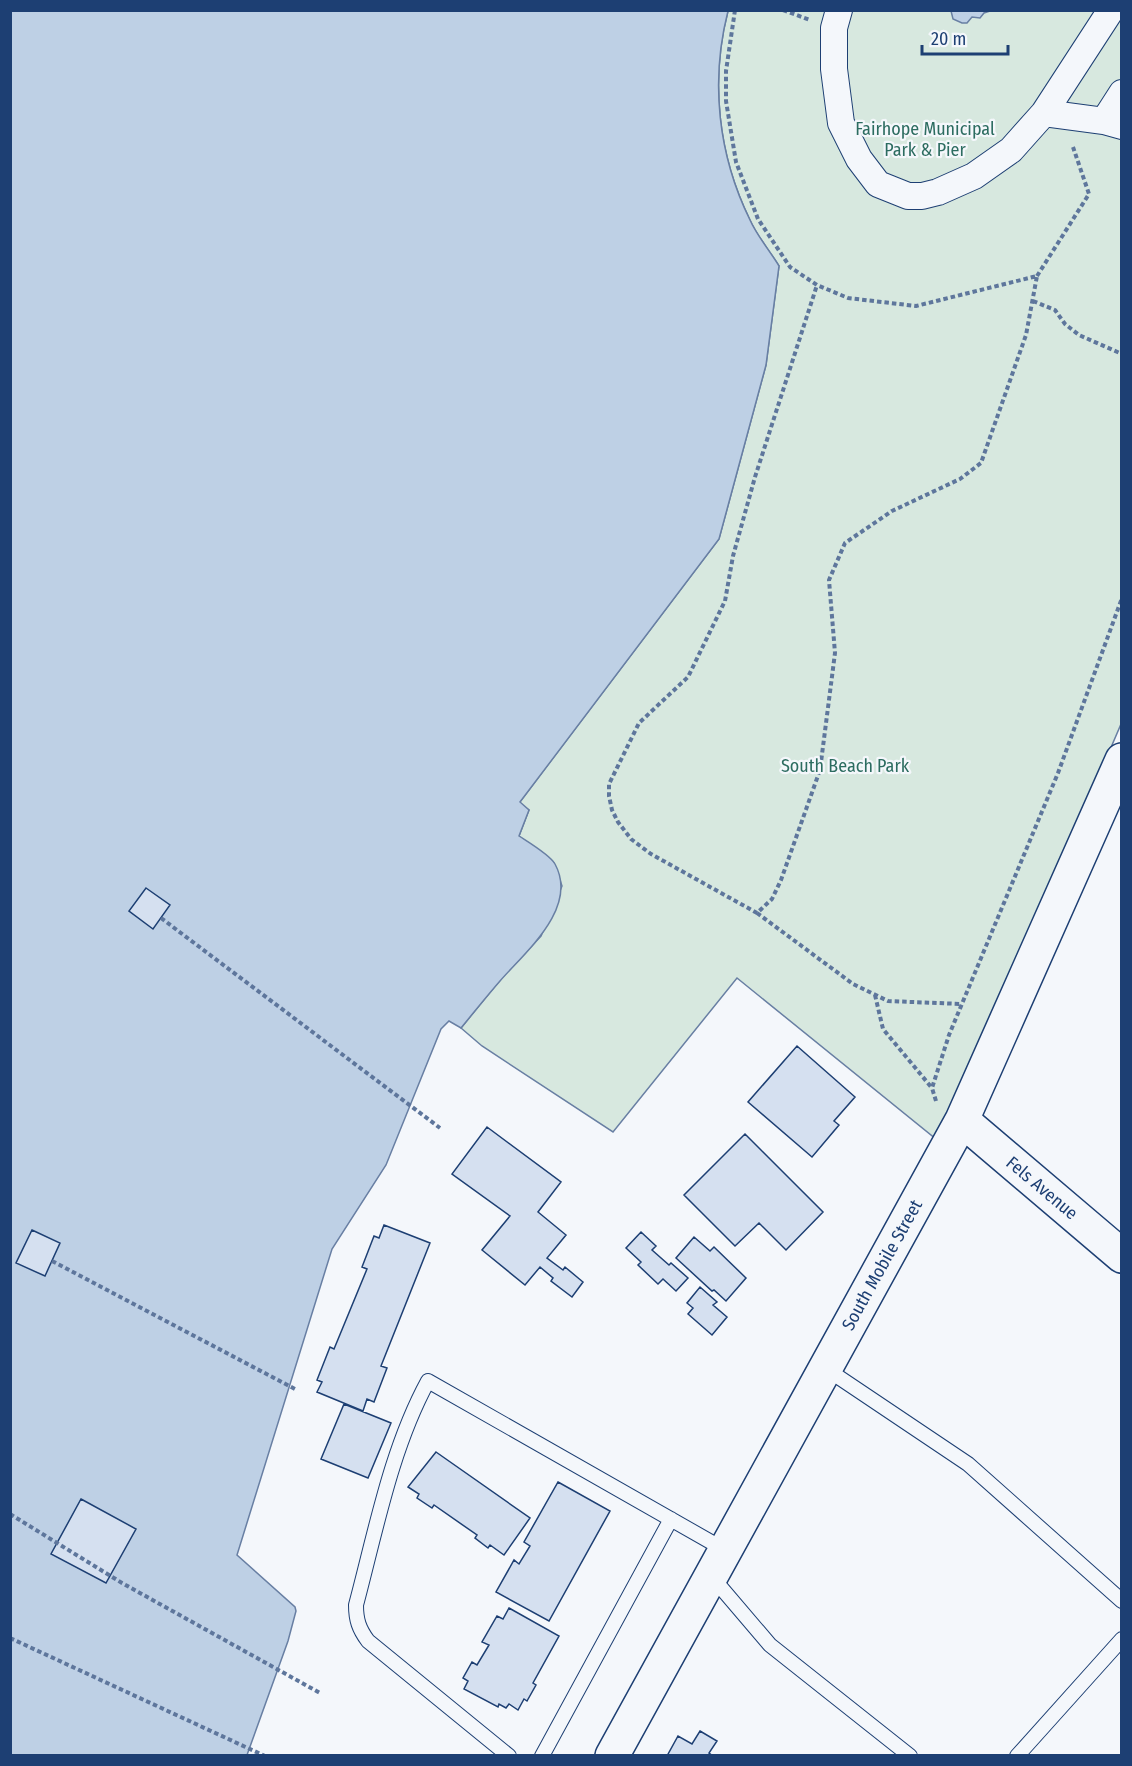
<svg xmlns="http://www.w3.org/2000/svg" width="1132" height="1766" font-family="'Fira Sans Condensed',sans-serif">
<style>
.green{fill:#d7e8df;stroke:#687fa3;stroke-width:1.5}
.water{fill:#bed0e5;stroke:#687fa3;stroke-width:1.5}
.building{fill:#d5e0f0;stroke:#1d3f73;stroke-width:1.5}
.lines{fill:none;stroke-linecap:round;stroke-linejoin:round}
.lane-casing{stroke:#1d3f73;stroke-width:16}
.street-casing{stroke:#1d3f73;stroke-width:28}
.secondary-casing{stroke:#1d3f73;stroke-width:36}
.path{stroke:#5e769c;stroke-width:4;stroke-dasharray:4.5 3;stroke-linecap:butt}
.lane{stroke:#f4f7fb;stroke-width:14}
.street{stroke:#f4f7fb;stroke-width:26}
.secondary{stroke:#f4f7fb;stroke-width:33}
.labels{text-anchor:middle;stroke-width:4.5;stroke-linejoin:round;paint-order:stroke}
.park-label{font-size:18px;fill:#2c6c60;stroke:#f4f7fb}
.street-label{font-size:18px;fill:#1d3f73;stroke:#f4f7fb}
</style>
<rect width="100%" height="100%" fill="#f4f7fb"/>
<path class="green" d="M 728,11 L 1121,11 L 1121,724 L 1026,946 L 936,1139 L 737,978 L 613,1132 L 482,1046 L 461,1028 L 500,980 L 541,936 L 562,886 L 554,863 L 519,836 L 529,810 L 519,803 L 719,539 L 766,365 L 779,266 C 770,251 757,236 750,220 C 718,155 710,81 728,11 Z"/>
<path class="water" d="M 11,11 L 728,11 C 710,81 718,155 750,220 C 757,236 770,251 779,266 L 766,365 L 719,539 L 520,802 L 529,810 L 519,836 C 528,842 550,855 555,864 C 579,908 525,952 500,981 C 487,996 474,1012 461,1028 L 449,1021 L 441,1029 L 386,1165 L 332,1249 L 237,1555 L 295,1607 L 296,1611 L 288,1641 L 247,1755 L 11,1756 Z
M 951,11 L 951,10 L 990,11 L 984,13 L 980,18 L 972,17 L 967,23 L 962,23 L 953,19 Z"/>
<path class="building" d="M 146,888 L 170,905 L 153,929 L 129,911 Z
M 797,1046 L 855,1097 L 834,1121 L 839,1125 L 812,1157 L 748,1102 Z
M 487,1127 L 561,1182 L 538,1212 L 566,1235 L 547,1258 L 563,1270 L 565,1267 L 583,1282 L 572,1297 L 551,1281 L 553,1278 L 540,1267 L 525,1285 L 482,1250 L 510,1216 L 452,1174 Z
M 745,1134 L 823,1212 L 786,1250 L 759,1223 L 735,1246 L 684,1195 Z
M 384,1225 L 430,1243 L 381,1366 L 387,1368 L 374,1402 L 367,1399 L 363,1411 L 317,1392 L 322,1382 L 317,1380 L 330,1347 L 334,1349 L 367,1269 L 362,1267 L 374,1236 L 379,1238 Z
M 32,1230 L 60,1243 L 45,1276 L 16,1263 Z
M 641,1232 L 656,1246 L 652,1250 L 669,1265 L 671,1263 L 688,1278 L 676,1291 L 663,1279 L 658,1284 L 638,1265 L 641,1262 L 626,1248 Z
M 694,1237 L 710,1251 L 714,1247 L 746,1278 L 726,1301 L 714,1290 L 712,1291 L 676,1258 Z
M 700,1287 L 717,1302 L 713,1305 L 727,1317 L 712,1335 L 688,1314 L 693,1308 L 687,1303 Z
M 344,1404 L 391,1423 L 368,1478 L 321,1459 Z
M 436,1452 L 530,1518 L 504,1555 L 490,1545 L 488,1548 L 475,1538 L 477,1535 L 434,1505 L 432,1508 L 417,1498 L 419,1494 L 408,1487 Z
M 558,1482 L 610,1511 L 549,1621 L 496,1592 L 514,1560 L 519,1564 L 530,1546 L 524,1542 Z
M 81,1499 L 136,1529 L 106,1583 L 51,1554 Z
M 509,1608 L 559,1636 L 533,1683 L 536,1685 L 527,1701 L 524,1699 L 518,1710 L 509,1704 L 506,1708 L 499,1704 L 498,1707 L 464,1689 L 468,1681 L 463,1678 L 472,1662 L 477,1665 L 489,1645 L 482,1642 L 497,1616 L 503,1619 Z
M 700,1731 L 717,1741 L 709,1753 L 713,1756 L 667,1756 L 678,1736 L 692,1744 Z"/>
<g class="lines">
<g class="lane-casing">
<path id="lane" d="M 825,1368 L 968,1464 L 1122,1601
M 712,1577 L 770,1645 L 910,1756
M 509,1756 L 368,1641 C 359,1629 356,1620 356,1605 C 376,1530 391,1449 428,1381 L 725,1550
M 542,1756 L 671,1519
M 1017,1756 L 1122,1639"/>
</g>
<g class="street-casing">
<path id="street" d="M 839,10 L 834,28 L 834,69 L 841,123 L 859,159 L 878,184 L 908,196 L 922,196 L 938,192 L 974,176 L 1011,150 L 1044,113 L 1111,10
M 1044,113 L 1104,121 L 1122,126
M 1104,121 L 1122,93"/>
</g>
<g class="secondary-casing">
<path id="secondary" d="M 962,1120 L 1122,1256
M 612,1756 L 962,1120 L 1122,760"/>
</g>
<path class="path" d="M 735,10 L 726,71 L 726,101 L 736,162 L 758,219 L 790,267 L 817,285 L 848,298 L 916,306 L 1037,276 L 1026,335 L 981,463 L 960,479 L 892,511 L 845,543 L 829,580 L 835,653 L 820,770 L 781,880 L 772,899 L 757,913 L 651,854 L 631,839 L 618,822 L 612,810 L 609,796 L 609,784 L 639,723 L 688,677 L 725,601 L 733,556 L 755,477 L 817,285
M 783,10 L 810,20
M 1037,276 L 1089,194 L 1073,147
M 1033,301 L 1055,310 L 1065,324 L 1079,335 L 1122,354
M 757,913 L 853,984 L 888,1001 L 961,1004
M 161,918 L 440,1128
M 875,995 L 883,1029 L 932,1088
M 936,1101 L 932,1088 L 949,1035 L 1058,773 L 1122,598
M 52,1261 L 295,1389
M 10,1514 L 122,1583 L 320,1693
M 10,1638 L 265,1756"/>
<use href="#lane" class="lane"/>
<use href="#street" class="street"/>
<use href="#secondary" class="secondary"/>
</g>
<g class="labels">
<g class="park-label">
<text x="925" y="135">Fairhope Municipal<tspan x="925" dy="21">Park &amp; Pier</tspan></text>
<text x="845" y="772">South Beach Park</text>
</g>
<g class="street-label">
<text transform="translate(1042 1188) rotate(40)" y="6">Fels Avenue</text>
<text transform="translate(882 1265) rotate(-61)" y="6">South Mobile Street</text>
</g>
</g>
<rect width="1132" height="1766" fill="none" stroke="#1d3f73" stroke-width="24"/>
<path d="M922 45v9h86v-9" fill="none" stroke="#1d3f73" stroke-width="3"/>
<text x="931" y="45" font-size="18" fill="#1d3f73" stroke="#f4f7fb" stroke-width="4.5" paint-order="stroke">20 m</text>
</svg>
